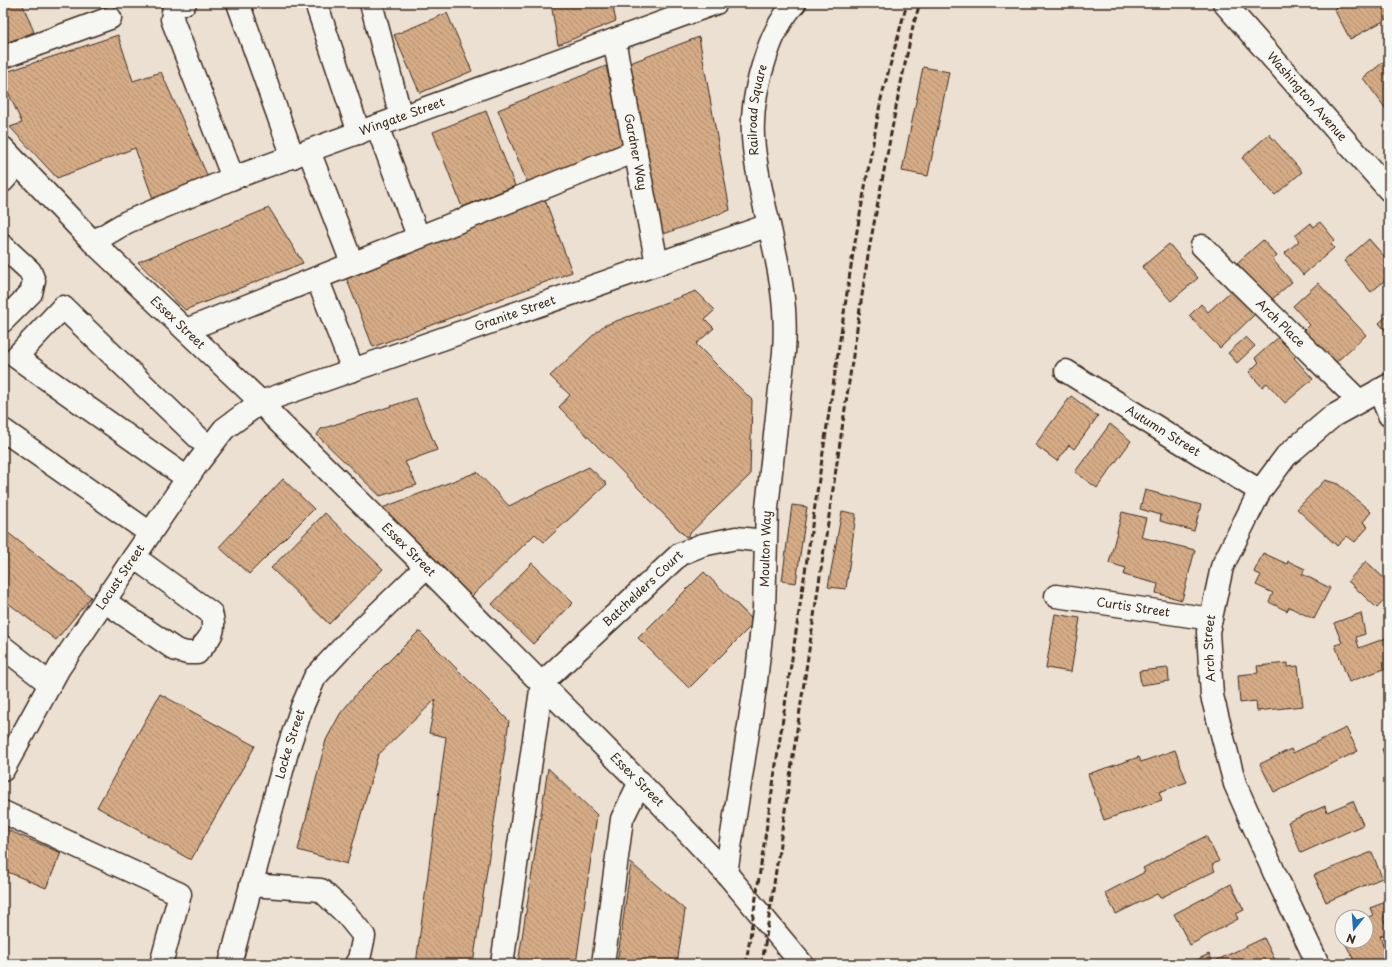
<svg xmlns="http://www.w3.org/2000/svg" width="1392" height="967" font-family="'Playpen Sans',sans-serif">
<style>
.building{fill:url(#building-back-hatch);stroke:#3b2a1e}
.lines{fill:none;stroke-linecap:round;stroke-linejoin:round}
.minor-casing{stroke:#3b2a1e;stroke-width:25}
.major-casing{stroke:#3b2a1e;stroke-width:25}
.minor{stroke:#f6f6f2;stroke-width:22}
.major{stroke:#f6f6f2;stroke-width:22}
.rail{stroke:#3b2a1e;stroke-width:3;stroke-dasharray:6 3;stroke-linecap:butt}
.labels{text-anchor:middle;stroke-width:3.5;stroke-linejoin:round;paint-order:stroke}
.street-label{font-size:12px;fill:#3b2a1e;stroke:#f6f6f2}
</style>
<defs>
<pattern id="building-back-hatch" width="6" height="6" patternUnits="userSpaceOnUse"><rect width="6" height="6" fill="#d5ac86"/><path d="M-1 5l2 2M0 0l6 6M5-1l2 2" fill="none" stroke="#ae8c6d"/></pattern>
</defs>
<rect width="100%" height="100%" fill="#ece0d2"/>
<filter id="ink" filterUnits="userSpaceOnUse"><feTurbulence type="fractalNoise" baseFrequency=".025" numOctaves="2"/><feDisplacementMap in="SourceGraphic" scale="8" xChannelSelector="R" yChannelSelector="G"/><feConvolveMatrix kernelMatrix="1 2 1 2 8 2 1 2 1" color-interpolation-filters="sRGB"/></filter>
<g filter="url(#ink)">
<path class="building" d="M 3,3 L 22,3 L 34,32 L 3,44 Z
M 551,3 L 612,3 L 616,21 L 558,45 Z
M 1345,3 L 1386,3 L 1389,9 L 1389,18 L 1350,39 L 1334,9 Z
M 447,13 L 472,71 L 420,93 L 394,35 Z
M 118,35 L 133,81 L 161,72 L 208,177 L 153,199 L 135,148 L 57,178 L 10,127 L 22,123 L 3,81 L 3,73 Z
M 699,37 L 730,210 L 661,235 L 630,63 Z
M 1386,60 L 1389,63 L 1389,113 L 1363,78 Z
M 606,66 L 625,146 L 527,182 L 498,110 Z
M 923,67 L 949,72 L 928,176 L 902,171 Z
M 486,111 L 515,186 L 462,207 L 433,132 Z
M 1269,134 L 1302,172 L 1275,195 L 1242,158 Z
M 544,197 L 572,272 L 373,347 L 344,272 Z
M 269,208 L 303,263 L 185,310 L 138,262 Z
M 1320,222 L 1335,240 L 1331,244 L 1334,248 L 1303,275 L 1285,253 L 1299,241 L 1295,236 L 1311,223 L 1314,227 Z
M 1369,239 L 1389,262 L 1389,277 L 1371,292 L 1344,261 Z
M 1263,240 L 1277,256 L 1273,260 L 1292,282 L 1270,301 L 1237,263 Z
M 1169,244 L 1198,278 L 1171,301 L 1142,267 Z
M 1318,283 L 1366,335 L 1334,364 L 1304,331 L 1310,325 L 1293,306 Z
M 1233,289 L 1256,313 L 1220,348 L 1189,316 L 1201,304 L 1208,312 Z
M 696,291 L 715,310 L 705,319 L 714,328 L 696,344 L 752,400 L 750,475 L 686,537 L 559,407 L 570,395 L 550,376 L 603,326 Z
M 1389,314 L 1389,335 L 1379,323 Z
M 1280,336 L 1297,355 L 1294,358 L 1313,379 L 1285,403 L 1267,383 L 1262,387 L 1249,372 L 1259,362 L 1255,358 Z
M 1246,337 L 1255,346 L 1237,363 L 1228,353 Z
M 1071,396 L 1098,416 L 1074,449 L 1069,445 L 1057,461 L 1035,445 Z
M 416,398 L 437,450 L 405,462 L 417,485 L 380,496 L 317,435 L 321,429 Z
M 1110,424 L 1131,441 L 1097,488 L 1075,472 Z
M 589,467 L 607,484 L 544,542 L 535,534 L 471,597 L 382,508 L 477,472 L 509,506 Z
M 283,479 L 314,509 L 249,574 L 219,547 Z
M 1325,480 L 1338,484 L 1371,512 L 1363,522 L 1368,527 L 1355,542 L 1347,536 L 1337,546 L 1297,509 Z
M 1145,490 L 1201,505 L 1194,531 L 1160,521 L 1161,515 L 1140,509 Z
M 792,505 L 807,507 L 796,583 L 782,581 Z
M 842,511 L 856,514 L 846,589 L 828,587 Z
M 1122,512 L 1146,518 L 1141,537 L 1195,550 L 1182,600 L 1156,593 L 1158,584 L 1124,575 L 1126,568 L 1109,563 Z
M 325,513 L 383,569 L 329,624 L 271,568 Z
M 3,529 L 91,597 L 56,640 L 3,599 Z
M 1263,553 L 1287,564 L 1288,561 L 1305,569 L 1302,574 L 1330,588 L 1314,619 L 1289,607 L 1287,611 L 1269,602 L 1273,593 L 1256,585 L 1261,575 L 1254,572 Z
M 1366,561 L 1389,583 L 1389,595 L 1377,608 L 1348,581 Z
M 532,563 L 573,603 L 533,644 L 492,604 Z
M 704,572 L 755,622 L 689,688 L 638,638 Z
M 1361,613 L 1365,634 L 1356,637 L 1359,648 L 1389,637 L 1389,667 L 1349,682 L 1335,645 L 1342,643 L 1334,623 Z
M 1055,614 L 1080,618 L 1071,672 L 1046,668 Z
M 419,631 L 509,721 L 473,964 L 416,964 L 446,737 L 429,733 L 436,699 L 378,755 L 347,864 L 298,850 L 326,740 L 340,714 L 357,693 Z
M 1288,663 L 1288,667 L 1298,666 L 1303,706 L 1257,711 L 1256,701 L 1240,703 L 1238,675 L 1258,673 L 1257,666 Z
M 1168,668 L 1169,681 L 1141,685 L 1139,671 Z
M 160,694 L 255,746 L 191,860 L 97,807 Z
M 1346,728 L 1358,751 L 1274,792 L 1260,764 L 1291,749 L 1293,753 Z
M 1389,746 L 1389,768 L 1382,749 Z
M 1175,750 L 1187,782 L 1159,792 L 1162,800 L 1104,820 L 1088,774 L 1139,757 L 1141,762 Z
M 548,768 L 597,815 L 576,964 L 518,964 Z
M 1353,801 L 1363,825 L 1301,853 L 1288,822 L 1325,806 L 1327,812 Z
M 3,828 L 61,853 L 46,888 L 3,870 Z
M 1206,836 L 1219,861 L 1212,865 L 1215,871 L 1160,898 L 1157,894 L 1116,914 L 1105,893 L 1145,872 L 1143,868 Z
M 1372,852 L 1382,878 L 1326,902 L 1314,875 Z
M 631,863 L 685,910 L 677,964 L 617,964 Z
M 1231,884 L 1244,910 L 1236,914 L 1238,919 L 1190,945 L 1174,914 Z
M 1388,901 L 1389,915 L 1383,917 L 1389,933 L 1380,936 L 1387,957 L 1372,964 L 1356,964 L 1344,941 L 1366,941 L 1366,918 L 1373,915 L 1370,908 Z
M 1264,938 L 1277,964 L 1188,964 L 1209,954 L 1213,962 Z"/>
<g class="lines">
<g class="minor-casing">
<g id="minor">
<path d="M 185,3 L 174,7 L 172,19 L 233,178"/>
<path d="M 238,3 L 293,157"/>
<path d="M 316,3 L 359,133"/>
<path d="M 371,3 L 401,117"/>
<path id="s1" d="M 1224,3 L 1389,190"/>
<path id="s2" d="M 614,40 L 657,264"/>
<path d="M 3,57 L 110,18"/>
<path d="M 377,126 L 418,236"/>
<path d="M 309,151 L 352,263"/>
<path d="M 3,181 L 18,164"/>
<path id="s3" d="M 93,242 L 127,222 L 233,178 L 716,3"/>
<path d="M 3,246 L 30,271 L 34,281 L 31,293 L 3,321"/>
<path id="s4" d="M 1202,246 L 1359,401"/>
<path d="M 317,278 L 353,370"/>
<path d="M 186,330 C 335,270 485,210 636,151"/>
<path id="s5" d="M 1066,371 L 1260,491"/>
<path d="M 1379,390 L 1389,415"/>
<path id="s6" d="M 261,402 L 769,225"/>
<path d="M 3,430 L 150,533"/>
<path d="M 187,478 L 16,357 L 63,307 L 209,448"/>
<path id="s7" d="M 1056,596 L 1211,619"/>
<path d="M 104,601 L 176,650 L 187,653 L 197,653 C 210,637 217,633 211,613 L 134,557"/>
<path d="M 3,647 L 50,684"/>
<path d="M 3,812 L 180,894 L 161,964"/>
<path d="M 251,885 L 321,890 L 347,915 L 364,936 L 359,959 L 356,964"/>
<path id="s8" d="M 230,964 L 287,752 L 302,707 L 315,677 L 344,646 L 426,567"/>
<path id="s9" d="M 502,964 L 542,683 L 680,554 L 702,545 L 736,538 L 765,541"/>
<path d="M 603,964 L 622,819 L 640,782"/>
<path id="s10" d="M 1318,964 L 1274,872 L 1235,784 L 1212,696 L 1208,632 L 1222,567 L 1260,491 L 1286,456 L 1333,416 L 1389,385"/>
</g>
</g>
<g class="major-casing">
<g id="major">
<path id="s11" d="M 3,148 L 93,242 L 261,402 L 274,417 L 426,567 L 660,803 L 726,873 L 802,964"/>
<path id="s12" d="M 3,770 L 59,668 L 197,464 L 224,429 L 261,402"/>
<path id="s13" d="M 726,873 L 756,681 L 764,609 L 767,508 L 784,352 C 785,337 785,323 784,309 C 780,255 760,202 754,148 C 750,117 756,85 766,56 C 772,37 781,18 795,3"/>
</g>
</g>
<use href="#minor" class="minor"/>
<use href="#major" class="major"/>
<path class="rail" d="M 746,964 L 853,253 L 881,99 L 907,3
M 762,964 L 868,255 L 897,102 L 913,26 L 920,3"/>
</g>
</g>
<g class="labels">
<g class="street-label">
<text dy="4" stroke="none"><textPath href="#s1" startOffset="125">Washington Avenue</textPath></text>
<text dy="4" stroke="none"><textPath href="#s13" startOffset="770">Railroad Square</textPath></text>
<text dy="4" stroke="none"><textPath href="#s3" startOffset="334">Wingate Street</textPath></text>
<text dy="4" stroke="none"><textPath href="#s2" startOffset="114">Gardner Way</textPath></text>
<text dy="4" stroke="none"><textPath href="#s6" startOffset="269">Granite Street</textPath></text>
<text dy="4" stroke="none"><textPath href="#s11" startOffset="247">Essex Street</textPath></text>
<text dy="4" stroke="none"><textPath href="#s4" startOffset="110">Arch Place</textPath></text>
<text dy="4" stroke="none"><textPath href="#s5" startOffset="114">Autumn Street</textPath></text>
<text dy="4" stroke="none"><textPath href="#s13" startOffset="327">Moulton Way</textPath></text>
<text dy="4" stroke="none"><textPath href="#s11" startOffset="571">Essex Street</textPath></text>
<text dy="4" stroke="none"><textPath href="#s12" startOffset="226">Locust Street</textPath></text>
<text dy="4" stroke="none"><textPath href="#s9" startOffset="422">Batchelders Court</textPath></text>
<text dy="4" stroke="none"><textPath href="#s7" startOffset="78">Curtis Street</textPath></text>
<text dy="4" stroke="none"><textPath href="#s10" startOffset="337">Arch Street</textPath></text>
<text dy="4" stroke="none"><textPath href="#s8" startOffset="228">Locke Street</textPath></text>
<text dy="4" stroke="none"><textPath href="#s11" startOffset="895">Essex Street</textPath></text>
</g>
</g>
<rect width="1392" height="967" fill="none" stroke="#f6f6f2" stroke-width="16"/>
<rect x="8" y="8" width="1376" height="951" fill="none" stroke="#3b2a1e" stroke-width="1.5" filter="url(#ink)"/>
<g transform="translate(1354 929) rotate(197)"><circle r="19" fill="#f6f6f2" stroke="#aba49d"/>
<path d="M0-3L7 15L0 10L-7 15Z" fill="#1f6fb2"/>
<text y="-6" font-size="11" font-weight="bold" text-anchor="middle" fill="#3b2a1e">N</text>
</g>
</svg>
